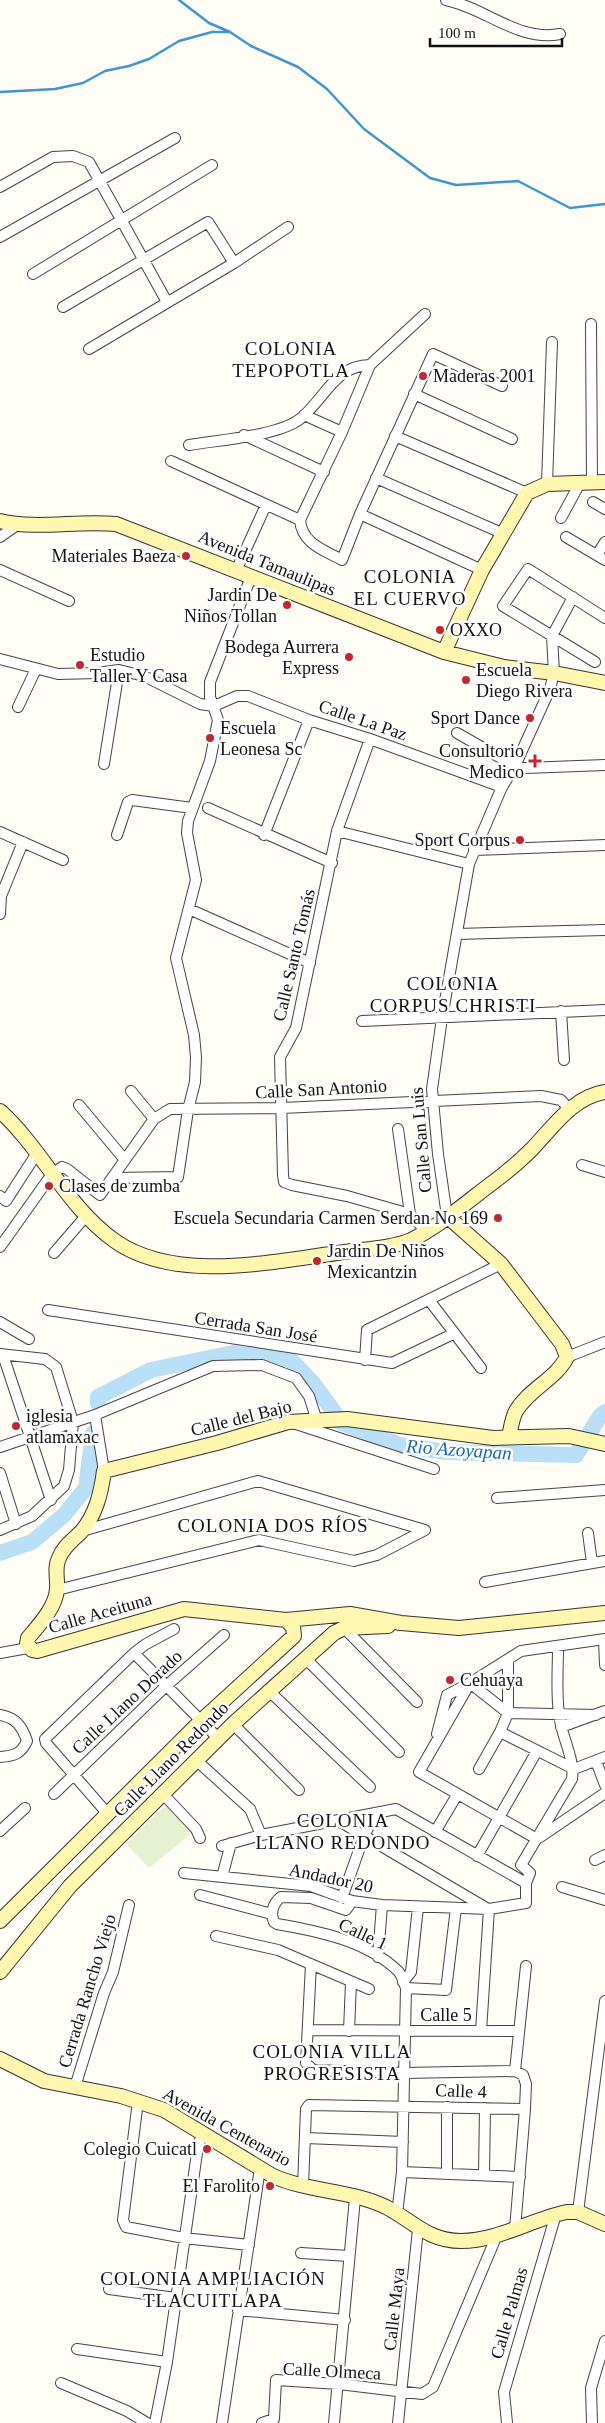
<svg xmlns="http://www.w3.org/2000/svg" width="605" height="2423" font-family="Georgia,serif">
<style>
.pitch{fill:#e6f2cf}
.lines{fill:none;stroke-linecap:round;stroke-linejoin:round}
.stream{stroke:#3f96cf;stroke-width:2.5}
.river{stroke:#b9e0f7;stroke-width:16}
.street-casing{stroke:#444;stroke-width:12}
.secondary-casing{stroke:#333;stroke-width:16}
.street{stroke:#fff;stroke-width:10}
.secondary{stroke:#fff6b0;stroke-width:14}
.poi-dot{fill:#c4262e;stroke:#fff;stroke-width:2}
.labels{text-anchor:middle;stroke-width:5;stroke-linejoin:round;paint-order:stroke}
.poi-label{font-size:18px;fill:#111;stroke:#fff;text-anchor:start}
.street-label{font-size:18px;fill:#111;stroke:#fff}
.neighbourhood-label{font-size:19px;letter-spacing:1px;fill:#111;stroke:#fff}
.water-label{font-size:19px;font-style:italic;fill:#1768a6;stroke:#fff}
</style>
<rect width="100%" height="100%" fill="#fffdf5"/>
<path class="pitch" d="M 166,1805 L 193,1832 L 149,1868 L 126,1844 Z"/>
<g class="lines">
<path class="stream" d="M 179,0 L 209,23 L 230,32 L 251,46 L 298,67 L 327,89 L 364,129 L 430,178 L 456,185 L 518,181 L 570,208 L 605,204
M 0,92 L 55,89 L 83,83 L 105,71 L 129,66 L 149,59 L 179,41 L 212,32 L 228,32"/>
<path class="river" d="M 98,1403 L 98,1397 L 151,1370 L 233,1353 L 291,1360 L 313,1383 L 342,1423 L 400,1445 L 445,1452 L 576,1455 L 600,1416 L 605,1412
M 0,1553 L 32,1542 L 64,1515 L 86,1488 L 93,1433"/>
<g class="street-casing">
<path id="street" d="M 446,0 C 486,8 518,42 560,34
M 0,187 L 53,157 L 73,156 L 89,162 L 167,302
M 0,237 L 175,138
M 33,274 L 212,165
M 63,307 L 208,222 L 234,263
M 591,324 L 592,483
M 89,349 L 234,263 L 288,227
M 414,394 L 512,439
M 304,415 L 342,432
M 244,435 L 324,472
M 395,436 L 527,493
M 189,445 C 218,440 278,436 300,419 C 324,400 335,365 370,365
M 171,461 L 300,520
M 376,478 L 504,534
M 547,484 L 552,342
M 593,502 L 605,509
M 360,514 L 482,570
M 561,518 L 580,483
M 300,520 C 302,544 324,550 342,560 L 360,514 L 433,354 L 502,386
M 300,520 L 342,432 L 370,365 L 425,314
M 0,537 L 17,525
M 566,537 L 605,560
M 597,555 L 605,542
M 0,570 L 69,601
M 236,571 L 266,505
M 0,659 L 58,674 L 97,673 L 119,670 L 144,676 L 200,704 L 214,706 L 237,696 L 248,696 L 309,720 L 370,739 L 502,787
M 595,662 L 503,606 L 528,569 L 605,618
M 18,707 L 36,669
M 457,733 L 515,766 L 525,768 L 605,765
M 370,739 L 337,831 L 296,1028 L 280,1057 L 283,1175 L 284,1182 L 292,1185 L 347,1196 L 410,1214 L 425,1230
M 104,764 L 119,670
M 208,808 L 332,863
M 337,831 L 469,864
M 0,832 L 63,860
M 117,835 L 128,802 L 132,800 L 192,808
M 264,835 L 309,720
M 474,850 L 605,845
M 189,909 L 310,963
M 0,914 L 1,896 L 23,842
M 457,934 L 605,930
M 561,1011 L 564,1060
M 362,1021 L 605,1010
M 131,1091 L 154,1119
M 79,1105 L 125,1160
M 398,1129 L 410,1214
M 582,1165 L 605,1172
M 113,1178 L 178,1177 L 188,1110 L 195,1082 L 196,1057 L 194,1035 L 176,958 L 196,880 L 187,833 L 188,821 L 210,761 L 218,720 L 210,697 L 210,682 L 251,577
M 0,1196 L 6,1201 L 37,1153
M 447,1216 L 438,1154 L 432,1089 L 442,1018 L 469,864 L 502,787 L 515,766 L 550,689 L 554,673 L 552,636 L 573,597
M 0,1247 L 52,1174 L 62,1167 L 67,1169 L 100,1195 L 154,1119 L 170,1109 L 282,1108 L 541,1096 L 561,1100 L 570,1110
M 54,1253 L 86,1216
M 429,1300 L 481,1368
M 48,1310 L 392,1363 L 453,1334
M 0,1322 L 29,1339
M 0,1354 L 45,1359 L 56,1367 L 73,1422 L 69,1470 L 64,1486 L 32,1516 L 0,1530
M 3,1355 L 51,1500
M 567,1357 L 605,1342
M 365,1360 L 367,1330 L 501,1264
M 95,1415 L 104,1471
M 296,1424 L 434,1469
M 0,1447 L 95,1415 L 213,1366 L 262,1365 L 296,1378 L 309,1396 L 317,1421
M 0,1473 L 16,1524
M 497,1498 L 605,1490
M 82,1531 L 258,1481 L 425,1530
M 588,1533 L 592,1563
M 485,1582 L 605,1561
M 57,1590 L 259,1540 L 354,1561 L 377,1555 L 425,1530
M 344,1628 L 417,1702
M 604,1639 L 605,1665
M 0,1653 L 28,1648
M 134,1653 L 218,1738
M 305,1658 L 399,1752
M 508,1660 L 508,1713 L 500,1732 L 574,1769
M 268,1690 L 370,1787
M 0,1715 C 16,1718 22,1726 27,1741 C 21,1754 14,1756 0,1757
M 233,1724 L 299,1790
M 561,1727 L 605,1711
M 437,1734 L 447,1695 L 470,1683 L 508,1713 L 596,1715
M 196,1760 L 250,1809 L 261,1835
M 596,1761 L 605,1785
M 479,1769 L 500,1732
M 574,1769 L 605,1757
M 54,1794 L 165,1687 L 224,1635
M 163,1794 L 196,1829 L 200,1838
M 107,1813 L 46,1743 L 45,1739 L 134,1653 L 146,1644 L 174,1629
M 339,1821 L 488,1909
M 0,1831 L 25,1808
M 435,1832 L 457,1795
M 540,1837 L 605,1793
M 537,1839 L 419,1772 L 470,1683 L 521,1651 L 605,1639
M 222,1846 L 261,1835 L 396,1809 L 526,1883
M 477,1856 L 537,1751
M 595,1860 L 605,1855
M 184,1873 L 311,1886 L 352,1901 L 382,1905 L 489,1909 L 526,1903 L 526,1883 L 530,1873 L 521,1865 L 572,1779 C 575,1758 561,1736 559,1714 C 556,1692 558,1669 558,1647
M 222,1877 L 231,1843
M 562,1887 L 605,1900
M 200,1895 L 272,1914
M 342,1898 L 364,1836 L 375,1814
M 352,1901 L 346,1910 L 311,1898 L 281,1897 C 273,1903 270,1913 274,1922 L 277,1924 C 318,1931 367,1941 398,1971 C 402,1975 404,1983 406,1988 L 402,2172 L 397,2214
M 216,1936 L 278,1950 L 369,1989
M 378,1957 L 382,1905
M 311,1964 L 306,2063 L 313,2070 L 404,2073 L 515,2071 L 523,2075 L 526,2084 L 525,2109 L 515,2229
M 403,1982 L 411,1972 L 418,1907
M 406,1988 L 446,1990 L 456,1908
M 309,2030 L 517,2031
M 349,2031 L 351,1982
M 481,2031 L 489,1909
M 515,2071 L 526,1966
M 75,2087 L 104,1993 L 113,1972 L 129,1905
M 138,2101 L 123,2220 L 126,2227 L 184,2238 L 249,2245
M 306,2138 L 403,2142
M 402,2172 L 520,2177
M 447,2174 L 447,2107
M 484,2174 L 485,2108
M 303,2186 L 306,2109 L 309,2105 L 525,2109
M 578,2212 L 605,2001
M 301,2253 L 349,2256
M 109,2289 L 176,2298
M 238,2310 L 345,2320
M 77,2349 L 167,2362
M 61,2383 L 127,2411 L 147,2423
M 155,2423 L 167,2362 L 198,2146 L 203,2132
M 222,2423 L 260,2168
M 262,2423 L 274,2419 L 276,2380 L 339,2384 L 422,2394 L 433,2387 L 497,2235
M 334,2423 L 355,2198
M 398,2423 L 418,2229
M 507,2423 L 504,2392 L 556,2214
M 592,2423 L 591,2388 L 605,2341"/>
</g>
<g class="secondary-casing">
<path id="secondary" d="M 0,521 C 38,530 77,520 116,524 L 444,652 L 504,667 L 554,673 L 605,683
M 444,652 L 482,570 L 527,493 L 547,484 L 605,482
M 0,1111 C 43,1150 67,1207 115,1241 C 175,1283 270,1262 337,1253 C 360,1249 390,1249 411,1240 C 439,1227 470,1199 495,1181 C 508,1171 521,1160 532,1149 C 553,1127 573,1097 605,1092
M 447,1216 L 501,1264 L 562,1344 L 567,1357 C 556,1379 529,1389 516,1411 C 512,1418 511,1428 509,1437
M 605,1444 L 569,1436 L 493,1438 L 347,1419 L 288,1422 L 217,1443 L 104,1471 C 101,1493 96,1515 81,1532 C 73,1540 63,1547 59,1558 C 54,1568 58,1579 57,1589 C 56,1607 39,1625 28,1638 L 27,1644 L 32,1650 L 37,1651 L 184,1609 L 286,1620 L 350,1614 L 401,1623 L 459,1628 L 605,1613
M 0,1921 L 200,1722 L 294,1636 L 293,1627 L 286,1620
M 0,1972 L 70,1886 L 233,1724 L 334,1633 L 344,1628 L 388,1626
M 0,2059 L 44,2081 L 121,2096 L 164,2110 L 273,2176 C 309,2192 351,2190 386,2207 C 413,2221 428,2241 461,2241 C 498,2241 532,2219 567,2212 L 578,2212 L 605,2224"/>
</g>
<use href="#street" class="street"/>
<use href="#secondary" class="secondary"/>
</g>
<g class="poi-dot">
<circle cx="423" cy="376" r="5"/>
<circle cx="186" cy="556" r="5"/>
<circle cx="287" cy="605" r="5"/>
<circle cx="440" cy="630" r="5"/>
<circle cx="349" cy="657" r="5"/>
<circle cx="80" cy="665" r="5"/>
<circle cx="466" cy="680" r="5"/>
<circle cx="530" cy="718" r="5"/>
<circle cx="210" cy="738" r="5"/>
<path d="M532.5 753.5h5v5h5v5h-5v5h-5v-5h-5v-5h5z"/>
<circle cx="520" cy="840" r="5"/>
<circle cx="49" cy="1186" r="5"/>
<circle cx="498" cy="1218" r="5"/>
<circle cx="317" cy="1261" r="5"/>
<circle cx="16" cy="1426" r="5"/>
<circle cx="450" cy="1680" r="5"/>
<circle cx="207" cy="2149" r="5"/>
<circle cx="270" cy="2186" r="5"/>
</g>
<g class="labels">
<g class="poi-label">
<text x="433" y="382">Maderas 2001</text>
<text x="176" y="562" text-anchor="end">Materiales Baeza</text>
<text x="277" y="601" text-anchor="end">Jardin De<tspan x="277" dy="21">Niños Tollan</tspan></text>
<text x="450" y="636">OXXO</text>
<text x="339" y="653" text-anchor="end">Bodega Aurrera<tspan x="339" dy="21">Express</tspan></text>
<text x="90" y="661">Estudio<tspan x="90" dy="21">Taller Y Casa</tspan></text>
<text x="476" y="676">Escuela<tspan x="476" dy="21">Diego Rivera</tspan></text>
<text x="520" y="724" text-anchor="end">Sport Dance</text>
<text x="220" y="734">Escuela<tspan x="220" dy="21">Leonesa Sc</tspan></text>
<text x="524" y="757" text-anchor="end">Consultorio<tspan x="524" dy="21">Medico</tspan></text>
<text x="510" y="846" text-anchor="end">Sport Corpus</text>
<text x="59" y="1192">Clases de zumba</text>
<text x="488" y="1224" text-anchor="end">Escuela Secundaria Carmen Serdan No 169</text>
<text x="327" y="1257">Jardin De Niños<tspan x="327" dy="21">Mexicantzin</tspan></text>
<text x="26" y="1422">iglesia<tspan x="26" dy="21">atlamaxac</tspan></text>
<text x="460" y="1686">Cehuaya</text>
<text x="197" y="2155" text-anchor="end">Colegio Cuicatl</text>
<text x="260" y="2192" text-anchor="end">El Farolito</text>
</g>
<g class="street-label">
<text transform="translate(267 563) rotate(22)" y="6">Avenida Tamaulipas</text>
<text transform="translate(363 720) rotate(19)" y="6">Calle La Paz</text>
<text transform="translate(294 955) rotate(-77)" y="6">Calle Santo Tomás</text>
<text transform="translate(321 1089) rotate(-3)" y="6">Calle San Antonio</text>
<text transform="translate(421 1140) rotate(-95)" y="6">Calle San Luis</text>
<text transform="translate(256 1327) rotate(9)" y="6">Cerrada San José</text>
<text transform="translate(241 1418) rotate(-14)" y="6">Calle del Bajo</text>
<text transform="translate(100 1613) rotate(-16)" y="6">Calle Aceituna</text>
<text transform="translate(127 1702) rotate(-43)" y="6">Calle Llano Dorado</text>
<text transform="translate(171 1759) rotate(-45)" y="6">Calle Llano Redondo</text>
<text transform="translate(331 1878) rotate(12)" y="6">Andador 20</text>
<text transform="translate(363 1934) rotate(25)" y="6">Calle 1</text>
<text transform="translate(87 1991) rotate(-73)" y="6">Cerrada Rancho Viejo</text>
<text x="446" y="2021">Calle 5</text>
<text transform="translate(461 2091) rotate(2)" y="6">Calle 4</text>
<text transform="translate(227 2127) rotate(29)" y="6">Avenida Centenario</text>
<text transform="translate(394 2309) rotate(-84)" y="6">Calle Maya</text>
<text transform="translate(509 2313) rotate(-74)" y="6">Calle Palmas</text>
<text transform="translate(332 2371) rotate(3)" y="6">Calle Olmeca</text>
</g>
<g class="neighbourhood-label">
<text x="291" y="355">COLONIA<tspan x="291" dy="22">TEPOPOTLA</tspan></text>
<text x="410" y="583">COLONIA<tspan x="410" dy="22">EL CUERVO</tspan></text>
<text x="453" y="990">COLONIA<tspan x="453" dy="22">CORPUS CHRISTI</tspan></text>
<text x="273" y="1532">COLONIA DOS RÍOS</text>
<text x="343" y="1827">COLONIA<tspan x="343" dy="22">LLANO REDONDO</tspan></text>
<text x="332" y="2058">COLONIA VILLA<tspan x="332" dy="22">PROGRESISTA</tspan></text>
<text x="213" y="2285">COLONIA AMPLIACIÓN<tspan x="213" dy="22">TLACUITLAPA</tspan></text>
</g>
<g class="water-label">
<text transform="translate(459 1449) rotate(4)" y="7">Rio Azoyapan</text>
</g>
</g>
<path d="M430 38v8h132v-8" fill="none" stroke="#111111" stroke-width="2.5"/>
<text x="438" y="38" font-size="15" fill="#111111" stroke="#ffffff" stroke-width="4" paint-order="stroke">100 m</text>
</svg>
